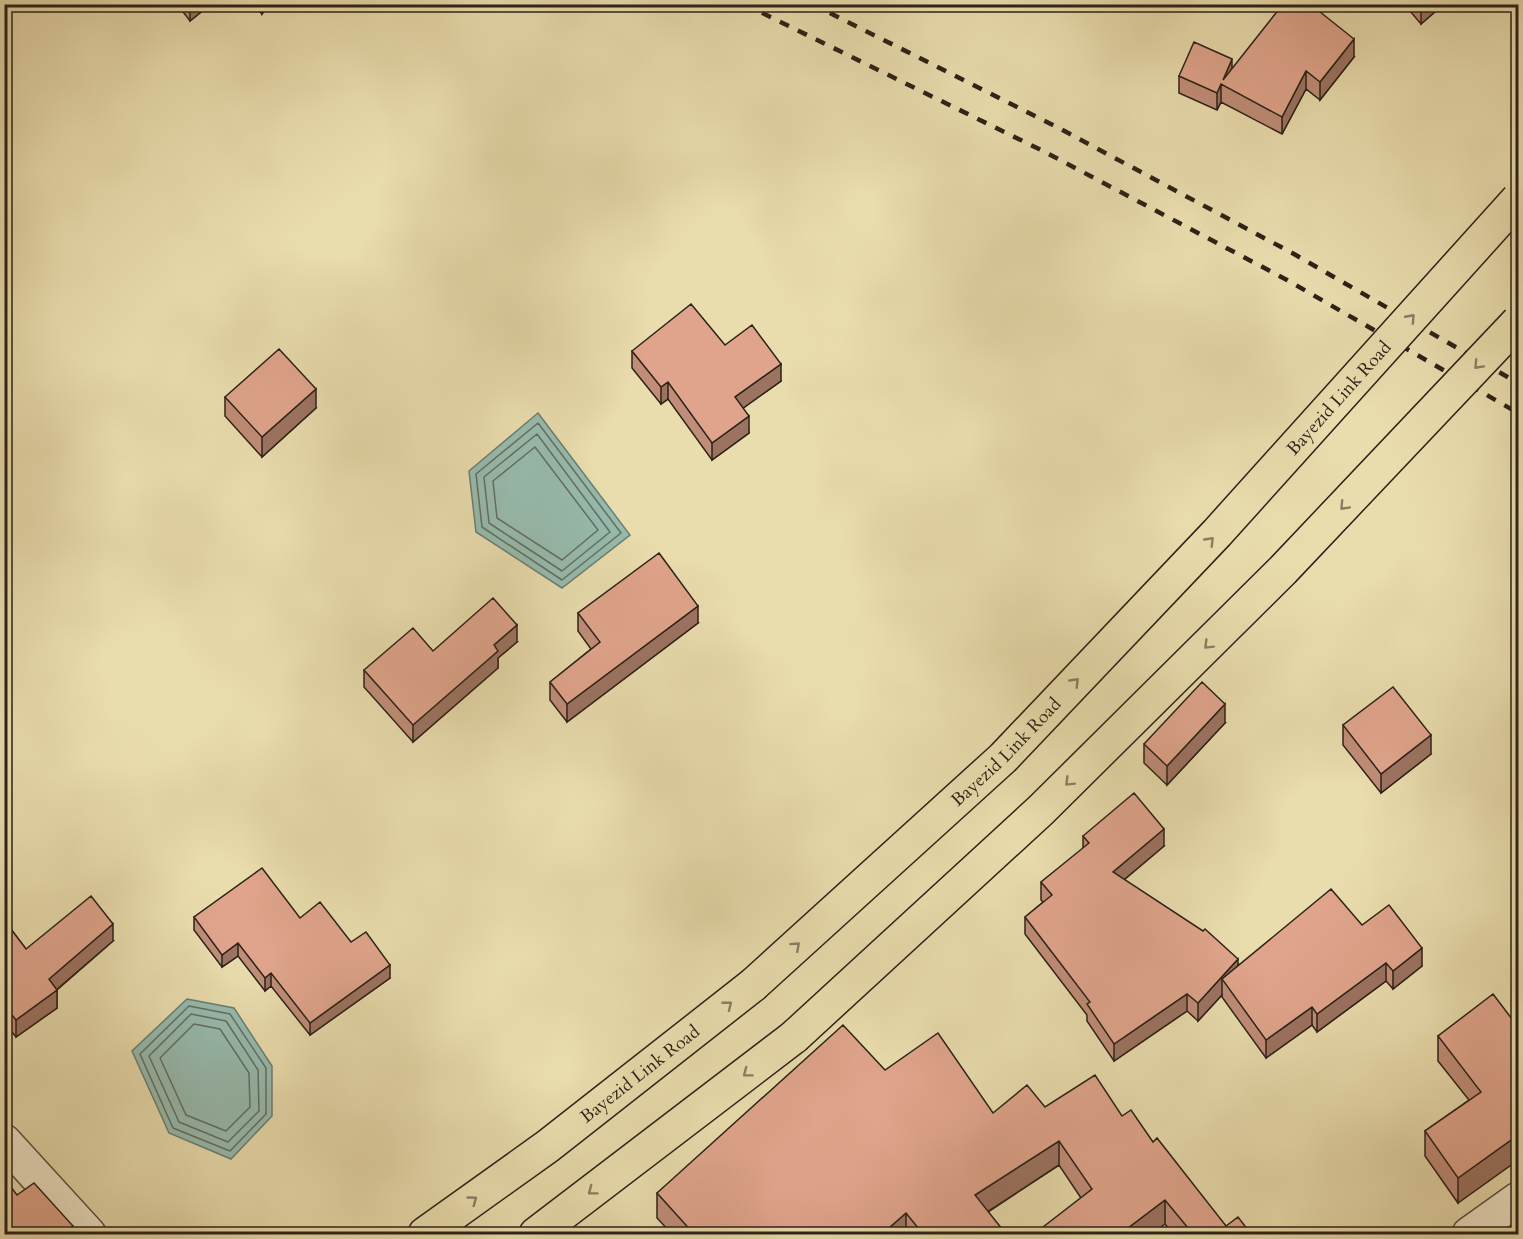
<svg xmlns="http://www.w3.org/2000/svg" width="1523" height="1239" font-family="Cardo,serif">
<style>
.water{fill:#97bbae;stroke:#6c7e72;stroke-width:1.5}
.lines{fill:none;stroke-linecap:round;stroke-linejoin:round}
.shore{stroke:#626e62;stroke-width:1.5}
.street-casing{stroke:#5b503c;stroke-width:36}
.primary-casing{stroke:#2c2217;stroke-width:36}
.street{stroke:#f1e8ca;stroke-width:33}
.primary{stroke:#e9dcad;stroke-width:33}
.rail{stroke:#2c2217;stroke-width:4.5;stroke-dasharray:10 10;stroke-linecap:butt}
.primary-bridge-casing{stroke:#2c2217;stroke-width:36;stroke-linecap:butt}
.primary-bridge{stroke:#e9dcad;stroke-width:33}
.wall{fill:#c08d78;stroke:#2c2217;stroke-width:1.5}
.shaded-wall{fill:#9c7361;stroke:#2c2217;stroke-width:1.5}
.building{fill:#dfa48b;stroke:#2c2217;stroke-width:1.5}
.oneway{stroke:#8a7f62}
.labels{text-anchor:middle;stroke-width:4.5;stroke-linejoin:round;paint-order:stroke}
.street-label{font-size:18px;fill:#2c2217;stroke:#f1e8ca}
</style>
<rect width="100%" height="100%" fill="#e9dcad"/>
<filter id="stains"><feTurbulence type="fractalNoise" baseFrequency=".00333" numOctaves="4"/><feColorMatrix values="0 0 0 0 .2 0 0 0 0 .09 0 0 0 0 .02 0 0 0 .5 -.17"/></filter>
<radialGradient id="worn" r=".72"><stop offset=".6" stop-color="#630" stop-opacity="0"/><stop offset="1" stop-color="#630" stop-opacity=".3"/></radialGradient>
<path class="water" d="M 538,413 L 630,535 L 562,588 L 476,532 L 469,471 Z
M 187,999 L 234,1008 L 272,1066 L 272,1116 L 231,1159 L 169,1133 L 132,1051 Z"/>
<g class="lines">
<path class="shore" d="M 538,423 L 621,533 L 562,580 L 482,527 L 476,474 Z
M 537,434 L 610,532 L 562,571 L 489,523 L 484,477 Z
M 535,447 L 598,530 L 562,560 L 497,518 L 493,481 Z
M 189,1006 L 230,1014 L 266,1068 L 266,1114 L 230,1151 L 173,1128 L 140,1054 Z
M 191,1014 L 226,1021 L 258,1070 L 259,1111 L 228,1142 L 179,1122 L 149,1056 Z
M 194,1024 L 220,1029 L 249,1073 L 250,1107 L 226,1131 L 186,1115 L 160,1058 Z"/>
<g class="street-casing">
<path id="street" d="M 4,1141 L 89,1234
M 1469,1234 L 1518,1199"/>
</g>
<g class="primary-casing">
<g id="primary">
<path id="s1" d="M 425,1234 L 548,1146 L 753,985"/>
<path d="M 536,1234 L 794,1037"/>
</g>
</g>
<use href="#street" class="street"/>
<use href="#primary" class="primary"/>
<path class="rail" d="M 744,4 L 1043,151 L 1287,280 L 1518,413
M 812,4 L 1055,126 L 1294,254 L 1518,383"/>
<g class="primary-bridge-casing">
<g id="primary-bridge">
<path id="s2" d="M 753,985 L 1003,758 L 1217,533 L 1518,199"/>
<path d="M 794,1037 L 1041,810 L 1283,570 L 1518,322"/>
</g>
</g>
<use href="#primary-bridge" class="primary-bridge"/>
</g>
<path class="wall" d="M 177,4 L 211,4 L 190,21 Z
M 250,4 L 269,4 L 262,14 Z
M 1185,4 L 1197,4 L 1191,10 Z
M 1404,4 L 1444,4 L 1421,24 Z
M 1354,57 L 1320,100 L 1306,89 L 1282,134 L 1221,102 L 1217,110 L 1179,93 L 1179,76 L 1232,68 Z
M 725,345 L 781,381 L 743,408 L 749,433 L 712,460 L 668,399 L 661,404 L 632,368 L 632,351 Z
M 225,397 L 316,408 L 262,457 L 225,416 Z
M 578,613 L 698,623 L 567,722 L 550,700 L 550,682 L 591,649 L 578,631 Z
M 517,642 L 498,658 L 498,668 L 413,742 L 364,687 L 364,670 L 433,651 Z
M 1225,723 L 1167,785 L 1144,763 L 1144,744 Z
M 1343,725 L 1431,754 L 1381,793 L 1343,745 Z
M 1083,836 L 1164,846 L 1124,880 L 1238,965 L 1362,925 L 1422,966 L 1393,989 L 1386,981 L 1317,1032 L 1312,1025 L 1266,1058 L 1222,997 L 1222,995 L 1198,1021 L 1187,1011 L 1114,1061 L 1087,1021 L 1087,1015 L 1025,934 L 1025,917 L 1043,902 L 1041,900 L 1041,882 L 1083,849 Z
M 194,917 L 300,918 L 351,942 L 390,978 L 310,1035 L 271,986 L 265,991 L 238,956 L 222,967 L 194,930 Z
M 4,920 L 26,949 L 113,941 L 57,990 L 57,1008 L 16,1037 L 4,1022 Z
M 1518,1027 L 1458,1203 L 1425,1156 L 1425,1131 L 1469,1100 L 1438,1061 L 1438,1036 Z
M 885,1070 L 993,1113 L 1045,1107 L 1122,1116 L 1153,1142 L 1226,1226 L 1251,1234 L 1173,1234 L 1165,1224 L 1081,1198 L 1059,1165 L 988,1212 L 1006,1234 L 672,1234 L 657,1218 L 657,1193 Z"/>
<path class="shaded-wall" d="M 191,4 L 211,4 L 190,21 L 190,5 Z
M 262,4 L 269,4 L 262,14 Z
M 1191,4 L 1197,4 L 1191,10 Z
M 1421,4 L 1444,4 L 1421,24 Z
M 1354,39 L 1354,57 L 1320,100 L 1320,82 Z
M 1232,59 L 1232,76 L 1223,80 Z
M 1306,71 L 1306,89 L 1282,134 L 1282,117 Z
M 1221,84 L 1221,102 L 1217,110 L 1217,93 Z
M 781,364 L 781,381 L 735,414 L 735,397 Z
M 668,382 L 668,399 L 661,404 L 661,387 Z
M 316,389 L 316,408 L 262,457 L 262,437 Z
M 749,416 L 749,433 L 712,460 L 712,443 Z
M 698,606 L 698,623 L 567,722 L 567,704 Z
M 517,625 L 517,642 L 498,658 L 498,668 L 413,742 L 413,725 L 494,645 Z
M 1225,704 L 1225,723 L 1167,785 L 1167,766 Z
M 1431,735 L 1431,754 L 1381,793 L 1381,774 Z
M 1164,829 L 1164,846 L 1113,889 L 1113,872 Z
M 113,924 L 113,941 L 49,996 L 49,979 Z
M 238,943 L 238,956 L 222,967 L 222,955 Z
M 1422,948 L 1422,966 L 1393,989 L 1393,971 Z
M 1238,959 L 1238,976 L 1222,979 L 1222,995 L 1198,1021 L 1198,1003 Z
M 1386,963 L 1386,981 L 1317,1032 L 1317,1014 Z
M 390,965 L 390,978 L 310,1035 L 310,1023 Z
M 271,973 L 271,986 L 265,991 L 265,978 Z
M 57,990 L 57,1008 L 16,1037 L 16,1020 Z
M 1187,994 L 1187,1011 L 1114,1061 L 1114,1044 Z
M 1312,1007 L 1312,1025 L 1266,1058 L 1266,1040 Z
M 1518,1135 L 1518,1160 L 1458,1203 L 1458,1178 Z
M 1059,1141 L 1059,1165 L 975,1220 L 975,1195 Z
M 1165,1200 L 1165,1224 L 1152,1234 L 1120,1234 Z
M 906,1213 L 906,1234 L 882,1234 Z
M 73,1226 L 73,1234 L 60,1234 Z"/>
<path class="building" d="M 1283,4 L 1310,4 L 1354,39 L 1320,82 L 1306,71 L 1282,117 L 1221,84 L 1217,93 L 1179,76 L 1194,42 L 1232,59 L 1223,80 Z
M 691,304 L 725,345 L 752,325 L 781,364 L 735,397 L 749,416 L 712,443 L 668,382 L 661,387 L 632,351 Z
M 279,349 L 316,389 L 262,437 L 225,397 Z
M 659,553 L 698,606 L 567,704 L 550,682 L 600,642 L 578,613 Z
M 493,598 L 517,625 L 494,645 L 498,651 L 413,725 L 364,670 L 413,628 L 433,651 Z
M 1202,682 L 1225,704 L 1167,766 L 1144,744 Z
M 1393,687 L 1431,735 L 1381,774 L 1343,725 Z
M 1134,793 L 1164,829 L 1113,872 L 1203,931 L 1205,929 L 1238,959 L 1198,1003 L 1187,994 L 1114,1044 L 1087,1004 L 1090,1002 L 1025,917 L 1052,895 L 1041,882 L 1089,843 L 1083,836 Z
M 262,868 L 300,918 L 320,902 L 351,942 L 366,932 L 390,965 L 310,1023 L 271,973 L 265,978 L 238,943 L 222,955 L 194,917 Z
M 1331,889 L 1362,925 L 1389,905 L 1422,948 L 1393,971 L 1386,963 L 1317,1014 L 1312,1007 L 1266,1040 L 1222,979 Z
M 91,896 L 113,924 L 49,979 L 57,990 L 16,1020 L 4,1005 L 4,920 L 26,949 Z
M 1493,994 L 1518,1027 L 1518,1135 L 1458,1178 L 1425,1131 L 1481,1092 L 1438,1036 Z
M 843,1025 L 885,1070 L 938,1033 L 993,1113 L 1027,1085 L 1045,1107 L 1095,1075 L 1122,1116 L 1131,1110 L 1153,1142 L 1157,1138 L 1226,1226 L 1238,1217 L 1251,1234 L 1193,1234 L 1165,1200 L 1120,1234 L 1034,1234 L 1092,1189 L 1059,1141 L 975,1195 L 1006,1234 L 923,1234 L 906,1213 L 882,1234 L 694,1234 L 657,1193 Z
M 4,1178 L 17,1195 L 34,1183 L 73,1226 L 60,1234 L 4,1234 Z"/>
<defs><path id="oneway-chevron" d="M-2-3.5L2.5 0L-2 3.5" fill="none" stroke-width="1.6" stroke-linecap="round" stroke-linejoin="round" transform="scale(1.5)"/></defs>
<g class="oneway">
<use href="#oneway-chevron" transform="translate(1411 318) rotate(-48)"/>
<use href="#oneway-chevron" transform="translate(1478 365) rotate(133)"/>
<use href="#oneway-chevron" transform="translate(1344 506) rotate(133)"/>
<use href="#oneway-chevron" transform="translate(1210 541) rotate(-46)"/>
<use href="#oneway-chevron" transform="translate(1208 645) rotate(135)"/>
<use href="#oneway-chevron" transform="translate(1075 682) rotate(-46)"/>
<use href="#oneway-chevron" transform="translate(1069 782) rotate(135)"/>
<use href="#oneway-chevron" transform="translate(796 946) rotate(-42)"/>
<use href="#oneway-chevron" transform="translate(728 1005) rotate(-38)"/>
<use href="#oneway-chevron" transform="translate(747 1073) rotate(143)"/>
<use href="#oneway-chevron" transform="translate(592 1191) rotate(143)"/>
<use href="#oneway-chevron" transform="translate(473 1200) rotate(-36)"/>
</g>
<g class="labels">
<g class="street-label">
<text dy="6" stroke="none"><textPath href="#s2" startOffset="830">Bayezid Link Road</textPath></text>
<text dy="6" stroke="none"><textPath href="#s2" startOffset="344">Bayezid Link Road</textPath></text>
<text dy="6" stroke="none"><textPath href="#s1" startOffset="268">Bayezid Link Road</textPath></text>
</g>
</g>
<rect width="1523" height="1239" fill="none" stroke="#e9dcad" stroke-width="24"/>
<rect x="6" y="6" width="1511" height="1227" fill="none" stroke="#2c2217" stroke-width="3"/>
<rect x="12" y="12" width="1499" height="1215" fill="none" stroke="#2c2217" stroke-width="1.5"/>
<rect width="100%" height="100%" filter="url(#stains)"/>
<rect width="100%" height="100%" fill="url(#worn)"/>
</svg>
